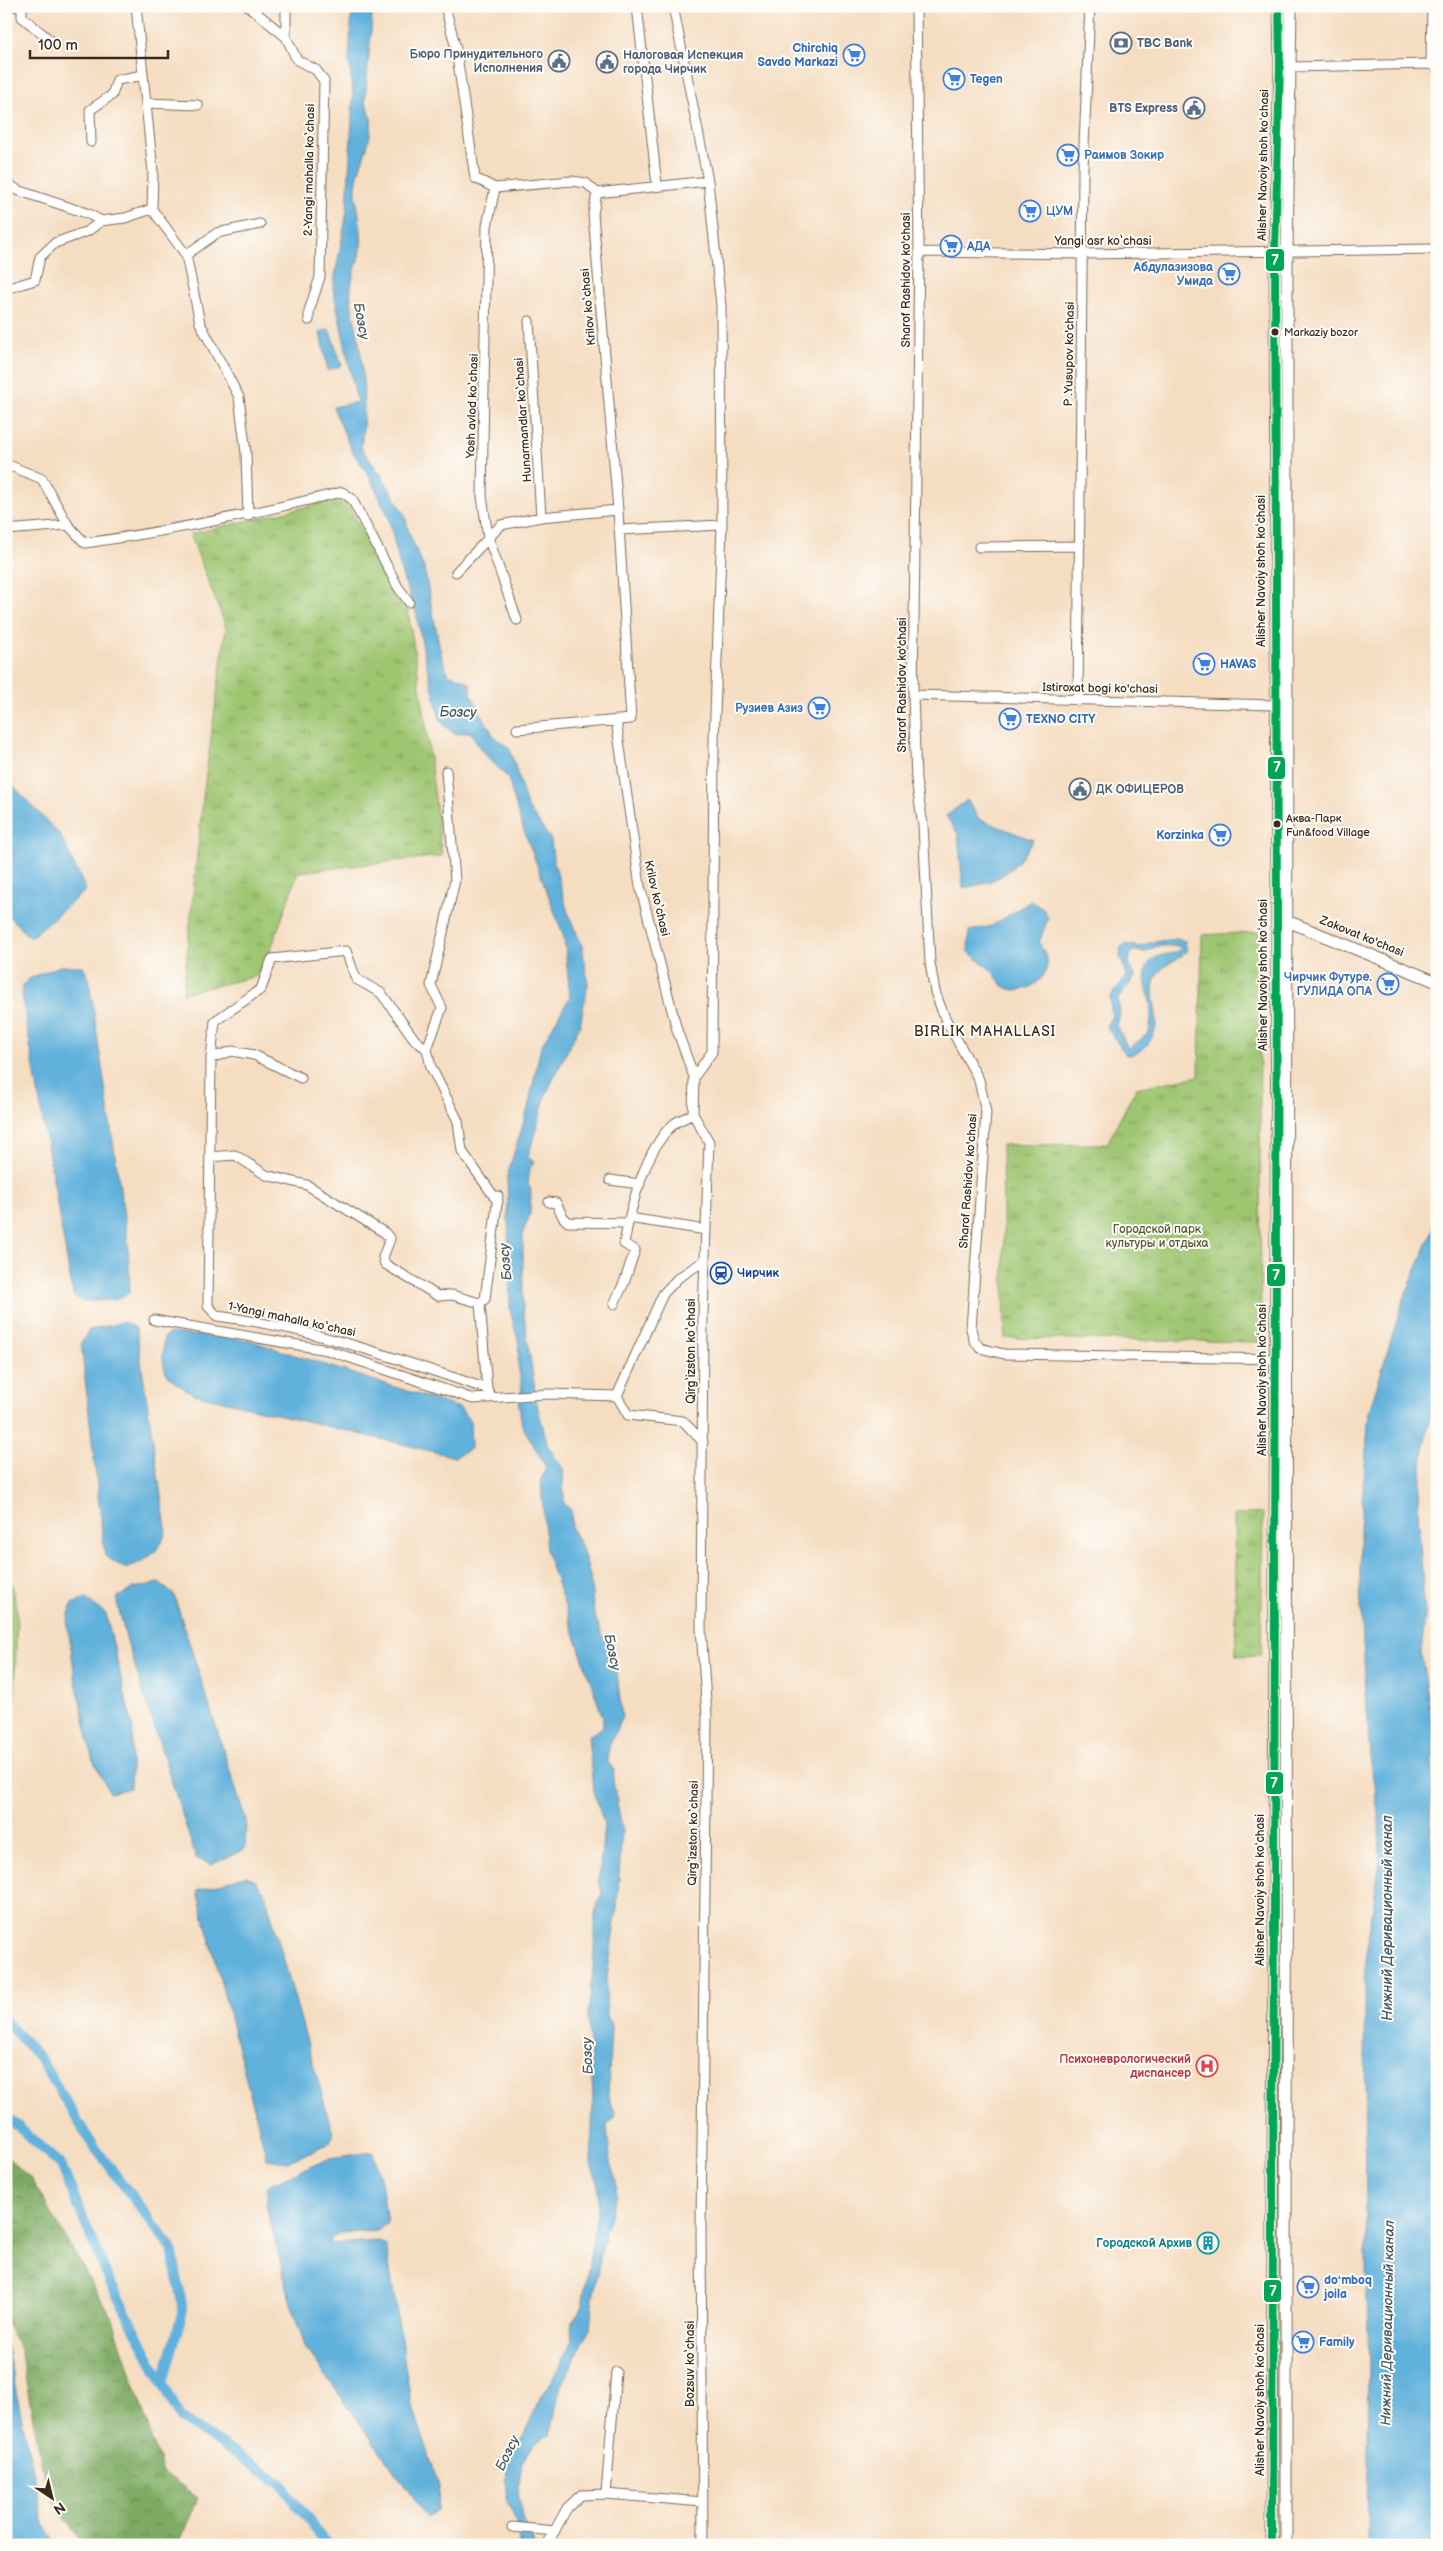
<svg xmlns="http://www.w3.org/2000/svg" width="1443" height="2551" font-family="'Balsamiq Sans',sans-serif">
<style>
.grass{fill:url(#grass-tufts);stroke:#6c7848}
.forest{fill:url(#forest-crowns);stroke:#5c6a40}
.water{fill:#61b1dc;stroke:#4e6e7d;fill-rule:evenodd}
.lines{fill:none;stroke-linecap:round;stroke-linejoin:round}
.canal{stroke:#61b1dc;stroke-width:10}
.minor-casing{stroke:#7c6957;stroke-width:11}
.major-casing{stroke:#7c6957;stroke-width:13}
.minor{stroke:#fff;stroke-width:9}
.major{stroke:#fff;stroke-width:11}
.bus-1-casing{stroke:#fdfcf7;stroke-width:11}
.bus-1{stroke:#00a651;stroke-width:8}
.bus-dot{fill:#3b2a1e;stroke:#fdfcf7;stroke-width:2}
.labels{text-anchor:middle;stroke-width:4;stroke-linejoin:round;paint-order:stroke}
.bus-label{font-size:11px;fill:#3b2a1e;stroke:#fdfcf7;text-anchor:start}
.service-label{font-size:12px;font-weight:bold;fill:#4e5e75;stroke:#fdfcf7;text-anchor:start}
.shop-label{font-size:12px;font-weight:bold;fill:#366cbe;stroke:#fdfcf7;text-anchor:start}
.street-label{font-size:12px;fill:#3b2a1e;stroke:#fdfcf7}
.park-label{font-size:12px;fill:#595937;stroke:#fdfcf7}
.transit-label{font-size:12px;font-weight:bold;fill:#164399;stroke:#fdfcf7;text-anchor:start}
.health-label{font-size:12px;font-weight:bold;fill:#be3a42;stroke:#fdfcf7;text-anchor:end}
.culture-label{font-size:12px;font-weight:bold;fill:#0d838f;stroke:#fdfcf7;text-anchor:end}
.water-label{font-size:14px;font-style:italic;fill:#485960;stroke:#fdfcf7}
.neighbourhood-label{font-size:14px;letter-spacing:1px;fill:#3b2a1e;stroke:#fdfcf7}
.line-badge{stroke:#fdfcf7;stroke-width:2}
.badge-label{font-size:14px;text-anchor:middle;font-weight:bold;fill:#fff}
</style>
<defs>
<pattern id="grass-tufts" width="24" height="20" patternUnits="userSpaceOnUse" patternTransform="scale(1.25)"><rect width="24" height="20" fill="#9ec671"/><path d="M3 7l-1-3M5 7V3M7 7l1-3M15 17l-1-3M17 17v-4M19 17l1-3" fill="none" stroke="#82a15c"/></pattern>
<pattern id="forest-crowns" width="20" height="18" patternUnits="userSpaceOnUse" patternTransform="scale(1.25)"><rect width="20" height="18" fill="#7eab63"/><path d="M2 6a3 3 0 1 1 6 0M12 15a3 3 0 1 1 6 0" fill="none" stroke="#688b51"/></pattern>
</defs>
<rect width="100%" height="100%" fill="#fdfcf7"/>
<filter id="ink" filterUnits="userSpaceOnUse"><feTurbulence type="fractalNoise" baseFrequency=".02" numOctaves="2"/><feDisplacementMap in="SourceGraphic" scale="10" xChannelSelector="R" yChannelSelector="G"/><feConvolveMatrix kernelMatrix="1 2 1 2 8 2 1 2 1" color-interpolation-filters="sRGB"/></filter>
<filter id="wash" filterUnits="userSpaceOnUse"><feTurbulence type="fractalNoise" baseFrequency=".0096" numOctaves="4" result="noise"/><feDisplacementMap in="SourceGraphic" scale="20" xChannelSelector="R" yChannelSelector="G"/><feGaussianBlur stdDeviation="1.12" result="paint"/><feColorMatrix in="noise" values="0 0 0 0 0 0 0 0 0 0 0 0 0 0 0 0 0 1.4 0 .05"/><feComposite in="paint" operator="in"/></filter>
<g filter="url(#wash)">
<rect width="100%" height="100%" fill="#f5ddc1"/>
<path class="grass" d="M 344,498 L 394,588 L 407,604 L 425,718 L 442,856 L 298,872 L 262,975 L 183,993 L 203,797 L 226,627 L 190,534 Z
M 1259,932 L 1261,1342 L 1005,1338 L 1002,1145 L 1107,1144 L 1136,1088 L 1199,1076 L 1202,935 Z
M 1263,1513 L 1261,1655 L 1236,1656 L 1234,1515 Z
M 6,1552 L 17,1612 L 11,1820 L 6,1813 Z"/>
<path class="forest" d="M 6,2156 L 32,2180 L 113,2320 L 163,2472 L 198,2498 L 178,2545 L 83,2545 L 47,2493 L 20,2350 L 6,2322 Z"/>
<path class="water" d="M 352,6 L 373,6 L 365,102 C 383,129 357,160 356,189 C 356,207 363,226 361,246 C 359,264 348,281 351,301 C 352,313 356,324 358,335 C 364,372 366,411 361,448 L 382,476 L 405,515 L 409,533 L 424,568 L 441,654 L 448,674 L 464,679 L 471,685 L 471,694 L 493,735 L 510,749 L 527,806 L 551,840 L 553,858 L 567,910 L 582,946 L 588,984 L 580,1025 L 546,1094 L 528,1157 L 534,1162 L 530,1168 L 528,1184 L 531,1190 L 530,1215 L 523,1232 L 523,1309 L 537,1404 L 548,1446 L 563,1469 L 564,1503 L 571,1510 L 572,1529 L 582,1548 L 590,1575 L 594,1614 L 602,1635 L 611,1643 L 617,1672 L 622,1719 L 609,1745 L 608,1762 L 614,1770 L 613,1781 L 622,1828 L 617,1908 L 606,1984 L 607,2015 L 611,2026 L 608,2096 L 615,2116 L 607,2125 L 609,2149 L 617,2194 L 605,2231 L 592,2303 L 590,2329 L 561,2385 L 550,2436 C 517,2445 516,2486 522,2516 C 524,2526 532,2534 534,2545 L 520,2545 L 518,2525 L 507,2501 L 505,2478 L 511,2457 L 524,2437 L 537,2405 L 560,2367 L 562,2360 L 572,2340 L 571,2326 L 582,2306 L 599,2201 L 597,2180 L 591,2163 L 593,2097 L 588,2014 L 595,1951 L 595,1912 L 602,1892 L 599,1881 L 604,1824 L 593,1789 L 588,1736 L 603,1727 L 603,1718 L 546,1551 L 541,1480 L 546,1467 L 522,1425 L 519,1405 L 522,1387 L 518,1365 L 519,1344 L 510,1310 L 507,1176 L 528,1108 L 541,1046 L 570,997 L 564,937 L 519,817 L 508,778 L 480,749 L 471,732 L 454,734 L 441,722 L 425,658 L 416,612 L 402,575 L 388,516 L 370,477 L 352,451 L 333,407 L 357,402 L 333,288 L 347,211 L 353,96 L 349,60 Z
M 329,329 L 342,365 L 328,371 L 320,333 Z
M 6,778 L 60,835 L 86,890 L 30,938 L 6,913 Z
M 967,800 L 979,819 L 1033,840 C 1014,872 999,882 963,888 L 958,834 L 946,816 Z
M 1031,901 L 1043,909 L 1048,918 L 1039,943 C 1043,950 1048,957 1047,965 C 1046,981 1025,994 1010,989 C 997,985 998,975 989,968 C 982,962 975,958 968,951 L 969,931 L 992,926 Z
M 1176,939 L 1185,941 L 1187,952 C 1177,960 1160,966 1155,979 C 1147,1003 1168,1021 1146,1046 C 1141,1052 1134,1055 1126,1055 L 1106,1026 L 1112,1016 L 1110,998 L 1126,976 L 1120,955 L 1121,947 L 1126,944 L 1139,947 L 1152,942 ZM 1157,946 L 1178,946 L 1181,949 C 1173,956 1163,953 1155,958 C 1140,968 1146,984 1149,997 C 1152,1008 1151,1022 1149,1033 L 1128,1049 L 1117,1025 L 1120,1014 L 1118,999 L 1135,977 L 1134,973 L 1129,967 L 1130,954 L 1132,951 L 1145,952 Z
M 60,966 L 83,966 L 89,980 L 128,1242 L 130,1292 L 117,1299 L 84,1302 L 73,1295 L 23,1005 L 22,986 L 30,978 Z
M 1437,1220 L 1437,1389 L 1424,1445 L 1418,1510 L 1425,1618 L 1421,1654 L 1434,1734 L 1431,1829 L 1437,1903 L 1434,1989 L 1437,2066 L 1437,2324 L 1433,2360 L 1437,2380 L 1437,2545 L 1367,2545 L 1369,2363 L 1366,2268 L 1365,1961 L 1380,1861 L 1379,1819 L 1370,1758 L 1360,1590 L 1360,1529 L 1369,1412 L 1403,1301 Z
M 124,1322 L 136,1328 L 166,1529 C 162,1551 145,1563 124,1568 L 105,1556 L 81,1343 L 89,1330 Z
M 171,1333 L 248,1340 L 460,1408 L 470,1421 L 471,1448 L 455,1457 L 194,1394 C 163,1377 161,1373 164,1337 Z
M 159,1583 L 174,1595 L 246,1821 L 245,1849 L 211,1865 L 196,1858 L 126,1638 L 116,1598 L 134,1588 Z
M 85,1598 L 106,1614 L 133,1728 L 130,1788 L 110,1793 L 92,1758 L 75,1677 L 67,1620 L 72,1604 Z
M 245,1876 L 254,1879 L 265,1893 L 333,2134 L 328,2144 L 287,2162 L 267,2159 L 197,1891 Z
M 373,2152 L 381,2181 L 387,2223 L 377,2231 L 339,2233 L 329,2239 L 332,2244 L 380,2241 L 386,2245 L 411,2401 L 439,2485 L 438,2510 L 427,2517 L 306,2348 L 293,2312 L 266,2205 L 268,2185 L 330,2158 Z
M 6,2344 L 44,2524 L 57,2545 L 6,2545 Z"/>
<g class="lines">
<path class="canal" d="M 6,2022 L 39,2057 L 90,2141 L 172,2249 L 183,2310 L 163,2383
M 6,2116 L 61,2165 L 108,2278 L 181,2418 L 280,2483 L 328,2545"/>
</g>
</g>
<g filter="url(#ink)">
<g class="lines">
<g class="minor-casing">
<path id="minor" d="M 136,6 L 153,172 L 152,209
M 248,6 L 286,37 L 297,60 L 316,70 L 324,81 L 320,277 L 309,311 L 309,320
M 286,6 L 286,37
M 445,6 L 456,49 L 475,178 L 495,188 L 571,181 L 586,183 L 597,193
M 637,6 L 657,185
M 673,6 L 708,181 L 721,306 L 722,525 L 714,740 L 712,1052 L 694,1077
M 916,6 L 919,252 L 913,695 L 916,780 L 923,825 L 930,963 L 935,992 L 945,1018 L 979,1080 L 986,1112 L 971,1329 L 974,1340 L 980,1348 L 1004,1354 L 1276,1359
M 6,7 L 22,6
M 22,7 L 22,17 L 56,45
M 1431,64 L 1432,6
M 1291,67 L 1431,64 L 1437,68
M 146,103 L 198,105
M 91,142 L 90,110 L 112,95 L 117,80 L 143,75
M 6,182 L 17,190 L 89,214 L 101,221 L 125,218 L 152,209
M 495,188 L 487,226 L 482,496 L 488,537 L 517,620
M 597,193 L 708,181
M 152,209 L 186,255 L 200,323 L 239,397 L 246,453 L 248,516
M 919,252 L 1083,254 L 1437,249
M 186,255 L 217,233 L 260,224
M 6,289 L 35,280 L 40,257 L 55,243 L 88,231 L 101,221
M 529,321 L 541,517
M 6,464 L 42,479 L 68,525 L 85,543 C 173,531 257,513 342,492 L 352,499 L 398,587 L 409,602
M 6,530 L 68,525
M 619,530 L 722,525
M 979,547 L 1080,546
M 456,572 L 501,525 L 541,517 L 618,510
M 913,695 L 1275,705
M 1078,701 L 1083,169 L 1090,6
M 616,720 L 640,886 L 677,1030 L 694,1077 L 693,1114 L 709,1142 L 703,1315 L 701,1628 L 707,1716 L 701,2225 L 703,2545
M 517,729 L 631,719 L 618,510 L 593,214 L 597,193
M 446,771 L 455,880 L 431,985 L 442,1008 L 427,1049 L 431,1067 L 458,1121 L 462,1151 L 498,1202
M 427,1049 L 415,1040 L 381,993 L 356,979 L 346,951 L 272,959 L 261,989 L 215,1021 L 211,1058 L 208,1306 L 217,1316 C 310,1327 398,1359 487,1389
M 211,1058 L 232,1051 L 254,1055 L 301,1078
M 210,1157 L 235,1155 L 266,1175 L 307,1185 L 385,1233 L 390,1239 L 383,1257 L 385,1264 L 438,1296 L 452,1295 L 480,1303
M 610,1180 L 640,1184
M 549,1202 L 556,1203 L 563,1217 L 568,1222 L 628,1223
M 629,1218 L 706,1230
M 614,1304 L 624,1283 L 635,1250 L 624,1244 C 630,1209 646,1146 675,1123 C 680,1120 687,1117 693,1114
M 154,1320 L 327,1350 L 473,1399 L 547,1394 L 617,1396
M 490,1394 L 487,1389 L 480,1303 L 485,1299 L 498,1196
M 617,1396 L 663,1294 L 678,1278 L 704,1261
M 617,1396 L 628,1415 L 683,1421 L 703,1442
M 606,2494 L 616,2372
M 512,2527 L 555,2531
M 547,2545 L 567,2508 L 581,2495 L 606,2494 L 703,2502"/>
</g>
<g class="major-casing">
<path id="major" d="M 1280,921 L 1287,921 L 1437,982
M 1272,2545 L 1277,921 L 1275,251 L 1280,65 L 1279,6
M 1286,2545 L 1287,251 L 1291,6"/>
</g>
<use href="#minor" class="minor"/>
<use href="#major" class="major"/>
<g class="bus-1-casing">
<path id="bus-1" d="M 1272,2545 L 1277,921 L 1275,251 L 1280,65 L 1279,6"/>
</g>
<use href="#bus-1" class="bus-1"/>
</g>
</g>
<defs>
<g id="bank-ring" transform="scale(1.125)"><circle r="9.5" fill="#fdfcf7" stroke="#5c6f8a" stroke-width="1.5"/><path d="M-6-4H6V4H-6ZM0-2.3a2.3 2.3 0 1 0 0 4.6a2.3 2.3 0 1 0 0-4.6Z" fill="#5c6f8a"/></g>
<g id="supermarket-ring" transform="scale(1.125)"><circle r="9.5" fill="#fdfcf7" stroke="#3f7fe0" stroke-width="1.5"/><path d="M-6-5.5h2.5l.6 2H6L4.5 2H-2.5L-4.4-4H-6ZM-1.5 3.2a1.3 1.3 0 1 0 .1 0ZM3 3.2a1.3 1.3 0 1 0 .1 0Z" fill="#3f7fe0"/></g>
<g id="civic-ring" transform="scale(1.125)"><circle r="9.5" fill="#fdfcf7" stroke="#5c6f8a" stroke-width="1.5"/><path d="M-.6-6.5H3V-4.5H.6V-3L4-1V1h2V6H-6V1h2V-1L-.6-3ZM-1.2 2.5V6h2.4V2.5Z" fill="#5c6f8a"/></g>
<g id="station-ring" transform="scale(1.125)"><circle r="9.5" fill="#fdfcf7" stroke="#1a4fb4" stroke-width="1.5"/><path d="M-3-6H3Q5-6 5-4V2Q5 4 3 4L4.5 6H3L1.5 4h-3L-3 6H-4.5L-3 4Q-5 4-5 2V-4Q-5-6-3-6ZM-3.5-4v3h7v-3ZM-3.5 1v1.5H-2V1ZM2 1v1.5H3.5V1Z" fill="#1a4fb4"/></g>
<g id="hospital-ring" transform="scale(1.125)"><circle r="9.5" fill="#fdfcf7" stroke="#e0444e" stroke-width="1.5"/><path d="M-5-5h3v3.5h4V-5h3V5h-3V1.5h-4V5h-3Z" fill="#e0444e"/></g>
<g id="building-ring" transform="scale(1.125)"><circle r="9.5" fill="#fdfcf7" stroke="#0f9aa8" stroke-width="1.5"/><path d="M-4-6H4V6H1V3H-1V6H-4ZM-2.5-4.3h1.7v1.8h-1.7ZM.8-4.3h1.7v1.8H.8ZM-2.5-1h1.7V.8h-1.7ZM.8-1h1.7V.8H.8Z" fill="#0f9aa8"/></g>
</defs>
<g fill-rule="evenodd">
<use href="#bank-ring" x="1121" y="43"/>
<use href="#supermarket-ring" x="854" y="55"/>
<use href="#civic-ring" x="559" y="61"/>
<use href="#civic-ring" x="607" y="62"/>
<use href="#supermarket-ring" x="954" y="79"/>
<use href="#civic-ring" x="1194" y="108"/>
<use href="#supermarket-ring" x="1068" y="155"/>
<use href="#supermarket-ring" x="1030" y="211"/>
<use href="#supermarket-ring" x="951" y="246"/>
<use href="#supermarket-ring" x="1229" y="274"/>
<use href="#supermarket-ring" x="1204" y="664"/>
<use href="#supermarket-ring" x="819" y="708"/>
<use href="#supermarket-ring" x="1010" y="719"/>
<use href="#civic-ring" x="1080" y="789"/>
<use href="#supermarket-ring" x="1220" y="835"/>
<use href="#supermarket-ring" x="1388" y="984"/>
<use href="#station-ring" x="721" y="1273"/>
<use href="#hospital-ring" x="1207" y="2066"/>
<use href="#building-ring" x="1208" y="2243"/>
<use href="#supermarket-ring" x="1308" y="2287"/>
<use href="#supermarket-ring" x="1303" y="2342"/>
</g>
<g class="bus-dot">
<circle cx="1275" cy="332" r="4.5"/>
<circle cx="1277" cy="824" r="4.5"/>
</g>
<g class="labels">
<g class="bus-label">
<text x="1284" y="336">Markaziy bozor</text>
<text x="1286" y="822">Аква-Парк<tspan x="1286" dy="14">Fun&amp;food Village</tspan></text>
</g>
<g class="service-label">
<text x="1137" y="47">TBC Bank</text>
<text x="543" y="58" text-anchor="end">Бюро Принудительного<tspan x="543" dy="14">Исполнения</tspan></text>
<text x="623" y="59">Налоговая Испекция<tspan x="623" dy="14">города Чирчик</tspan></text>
<text x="1178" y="112" text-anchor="end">BTS Express</text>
<text x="1096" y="793">ДК ОФИЦЕРОВ</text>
</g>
<g class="shop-label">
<text x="838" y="52" text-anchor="end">Chirchiq<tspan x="838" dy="14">Savdo Markazi</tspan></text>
<text x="970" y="83">Tegen</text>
<text x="1084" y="159">Раимов Зокир</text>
<text x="1046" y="215">ЦУМ</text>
<text x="967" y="250">АДА</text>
<text x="1213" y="271" text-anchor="end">Абдулазизова<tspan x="1213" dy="14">Умида</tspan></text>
<text x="1220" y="668">HAVAS</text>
<text x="803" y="712" text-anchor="end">Рузиев Азиз</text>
<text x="1026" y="723">TEXNO CITY</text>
<text x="1204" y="839" text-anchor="end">Korzinka</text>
<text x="1372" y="981" text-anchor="end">Чирчик Футуре.<tspan x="1372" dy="14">ГУЛИДА ОПА</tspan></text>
<text x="1324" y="2284">doʻmboq<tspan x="1324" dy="14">joila</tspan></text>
<text x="1319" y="2346">Family</text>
</g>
<g class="street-label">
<text transform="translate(1263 165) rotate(-89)" y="4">Alisher Navoiy shoh koʻchasi</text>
<text transform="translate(309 170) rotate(-89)" y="4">2-Yangi mahalla ko‘chasi</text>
<text x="1103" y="245">Yangi asr ko‘chasi</text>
<text transform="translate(906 280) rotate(-90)" y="4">Sharof Rashidov ko'chasi</text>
<text transform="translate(588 307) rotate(-95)" y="4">Krilov ko‘chasi</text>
<text transform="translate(1069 354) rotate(-89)" y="4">P .Yusupov ko'chasi</text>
<text transform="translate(472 406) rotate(-88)" y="4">Yosh avlod ko‘chasi</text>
<text transform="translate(523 420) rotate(-94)" y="4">Hunarmandlar ko‘chasi</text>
<text transform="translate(1261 571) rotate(-90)" y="4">Alisher Navoiy shoh koʻchasi</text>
<text transform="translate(902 685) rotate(-90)" y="4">Sharof Rashidov ko'chasi</text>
<text transform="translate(1100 688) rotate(1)" y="4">Istiroxat bogi ko'chasi</text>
<text transform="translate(657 898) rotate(77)" y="4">Krilov ko‘chasi</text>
<text transform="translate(1362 936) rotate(22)" y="4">Zakovat ko'chasi</text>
<text transform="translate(1263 975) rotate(-90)" y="4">Alisher Navoiy shoh koʻchasi</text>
<text transform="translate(968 1181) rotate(-86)" y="4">Sharof Rashidov ko'chasi</text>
<text transform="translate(292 1319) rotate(12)" y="4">1-Yangi mahalla ko‘chasi</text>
<text transform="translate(691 1351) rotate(-90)" y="4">Qirg‘izston ko‘chasi</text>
<text transform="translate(1262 1380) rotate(-90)" y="4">Alisher Navoiy shoh koʻchasi</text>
<text transform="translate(693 1833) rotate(-89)" y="4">Qirg‘izston ko‘chasi</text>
<text transform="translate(1260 1890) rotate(-90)" y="4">Alisher Navoiy shoh koʻchasi</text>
<text transform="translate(690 2364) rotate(-90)" y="4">Bozsuv ko‘chasi</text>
<text transform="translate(1260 2400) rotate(-90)" y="4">Alisher Navoiy shoh koʻchasi</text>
</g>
<g class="park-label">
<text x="1157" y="1233">Городской парк<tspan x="1157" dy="14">культуры и отдыха</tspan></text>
</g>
<g class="transit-label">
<text x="737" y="1277">Чирчик</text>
</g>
<g class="health-label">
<text x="1191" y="2063">Психоневрологический<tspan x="1191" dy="14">диспансер</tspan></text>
</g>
<g class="culture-label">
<text x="1192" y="2247">Городской Архив</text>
</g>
<g class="water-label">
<text transform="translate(362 321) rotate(80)" y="5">Бозсу</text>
<text x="458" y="717">Бозсу</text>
<text transform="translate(505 1262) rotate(-95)" y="5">Бозсу</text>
<text transform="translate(613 1652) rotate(78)" y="5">Бозсу</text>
<text transform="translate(1387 1918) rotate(-90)" y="5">Нижний Деривационный канал</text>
<text transform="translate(587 2056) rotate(-92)" y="5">Бозсу</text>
<text transform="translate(1387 2323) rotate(-89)" y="5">Нижний Деривационный канал</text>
<text transform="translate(507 2453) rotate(-64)" y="5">Бозсу</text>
</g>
<g class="neighbourhood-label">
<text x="985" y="1036">BIRLIK MAHALLASI</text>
</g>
</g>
<g class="line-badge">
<rect x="1265" y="248" width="20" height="24" rx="5" fill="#00a651"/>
<rect x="1267" y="756" width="19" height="24" rx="5" fill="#00a651"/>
<rect x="1266" y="1263" width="20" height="24" rx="5" fill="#00a651"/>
<rect x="1265" y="1771" width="19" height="24" rx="5" fill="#00a651"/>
<rect x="1263" y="2279" width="19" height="24" rx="5" fill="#00a651"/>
</g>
<g class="badge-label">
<text x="1275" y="265">7</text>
<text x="1277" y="772">7</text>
<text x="1276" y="1280">7</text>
<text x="1274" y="1788">7</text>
<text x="1273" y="2296">7</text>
</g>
<rect width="1443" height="2551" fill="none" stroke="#fdfcf7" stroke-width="25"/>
<g transform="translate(52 2498) rotate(145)" stroke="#fdfcf7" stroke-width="4" paint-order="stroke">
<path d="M0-4L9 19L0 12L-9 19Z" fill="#3b2a1e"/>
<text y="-8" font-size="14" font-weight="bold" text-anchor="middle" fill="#3b2a1e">N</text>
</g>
<path d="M30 50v8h138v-8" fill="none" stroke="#3b2a1e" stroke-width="2.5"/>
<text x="38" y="50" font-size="15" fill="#3b2a1e" stroke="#fdfcf7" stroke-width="4" paint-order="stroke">100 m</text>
</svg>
